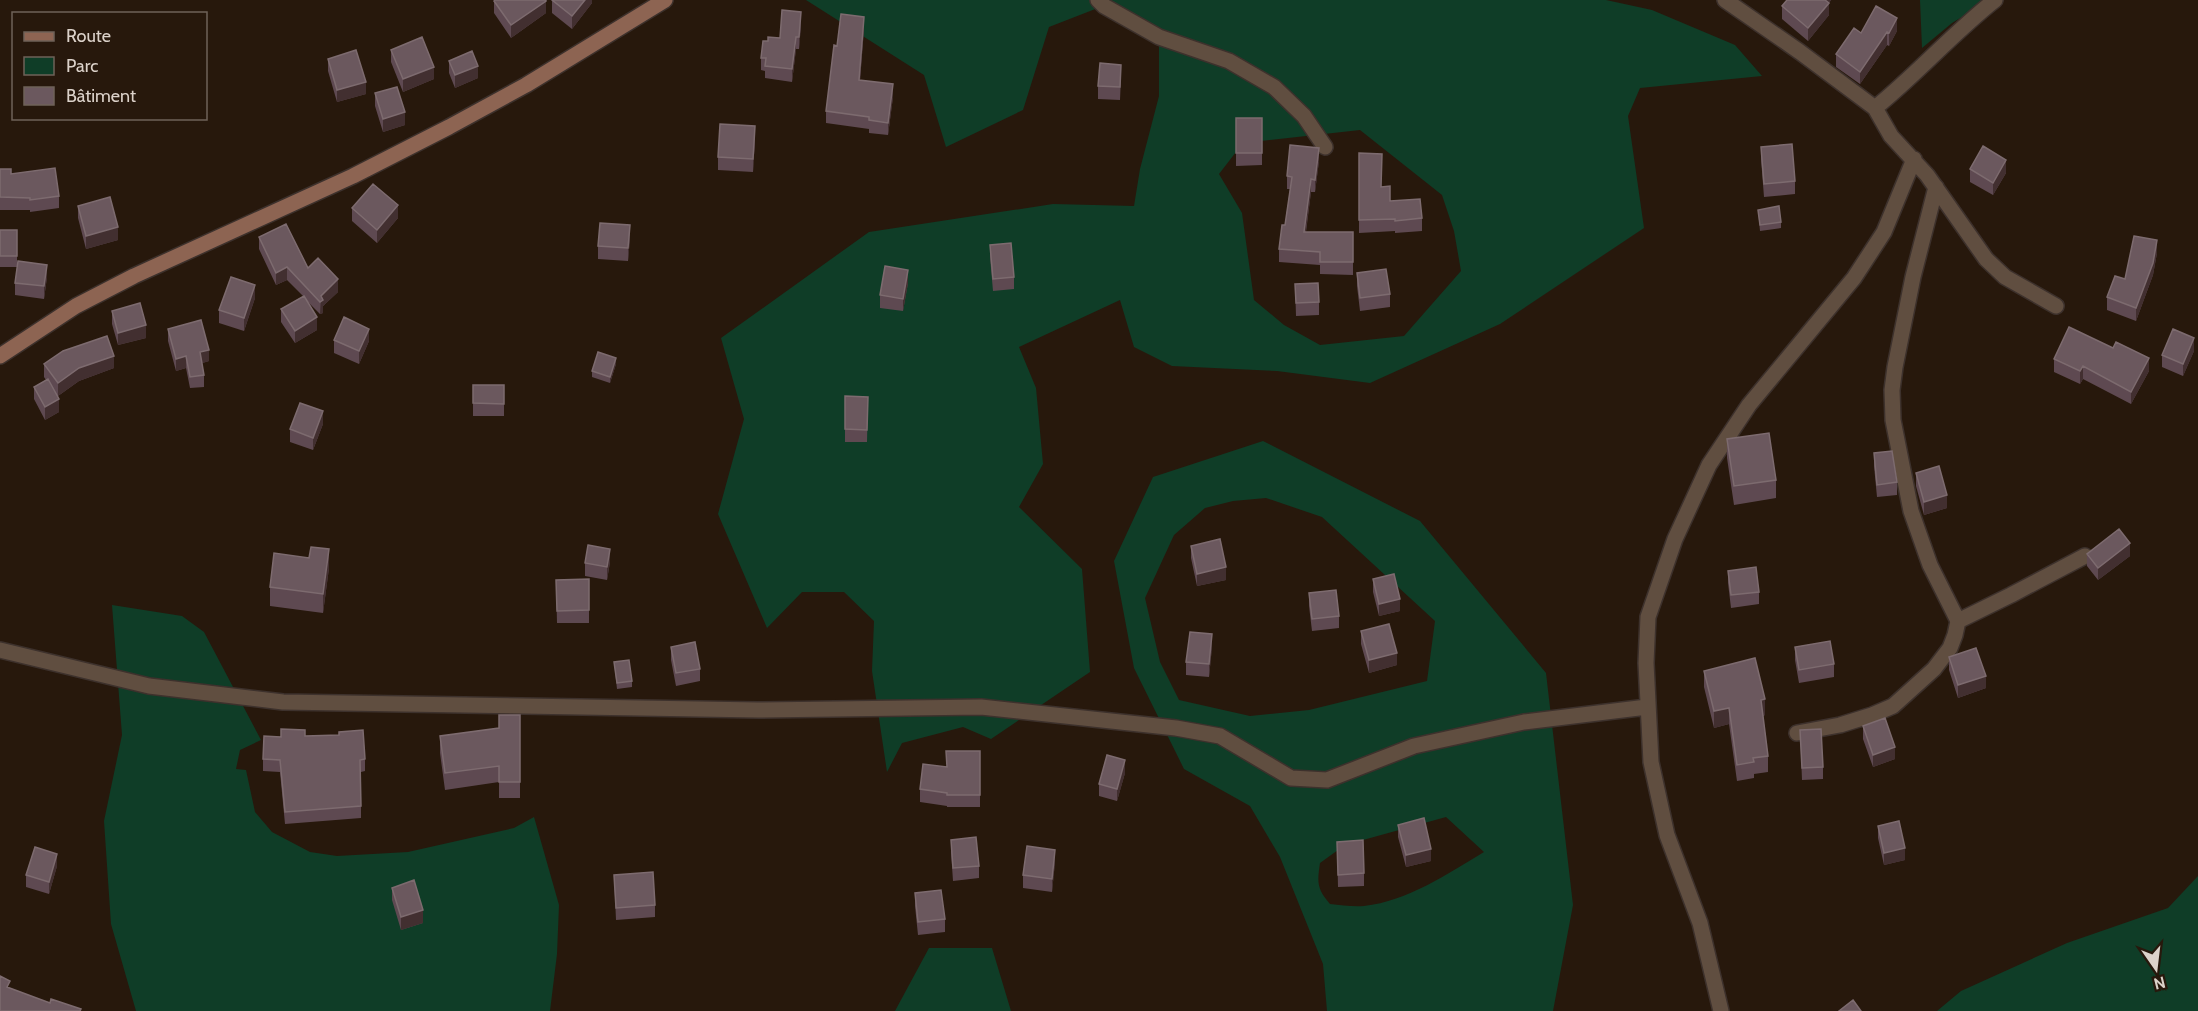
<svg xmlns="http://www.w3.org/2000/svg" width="2198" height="1011" font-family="Cabin,sans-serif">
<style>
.green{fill:#0f3d27;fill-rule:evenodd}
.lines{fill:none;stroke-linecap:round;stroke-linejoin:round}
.street-casing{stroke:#3d312c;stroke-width:18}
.secondary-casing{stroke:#3d312c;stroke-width:18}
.street{stroke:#604e40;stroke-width:15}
.secondary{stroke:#8d6452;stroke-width:15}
.wall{fill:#5e4951}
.shaded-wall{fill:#422f30}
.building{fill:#6b585e;stroke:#7d6b6f;stroke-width:1.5}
</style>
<rect width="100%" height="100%" fill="#27180c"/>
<path class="green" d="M 806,0 L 1606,0 L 1652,10 L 1735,45 L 1762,76 L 1640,88 L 1628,116 L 1644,228 L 1500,324 L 1370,383 L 1277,371 L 1172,366 L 1134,347 L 1120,300 L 1019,347 L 1036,388 L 1043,464 L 1019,507 L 1082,569 L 1090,672 L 991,739 L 963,727 L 902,743 L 887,772 L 872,671 L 874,621 L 844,592 L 802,592 L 767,628 L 718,514 L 744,419 L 721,338 L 869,232 L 1053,204 L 1134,206 L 1140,169 L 1159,96 L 1159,37 L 1103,6 L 1049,27 L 1023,110 L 946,147 L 924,75 ZM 1360,130 L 1442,195 L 1454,231 L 1461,271 L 1404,336 L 1320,345 L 1284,325 L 1254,300 L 1242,213 L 1219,174 L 1243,143 Z
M 1920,0 L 1990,0 L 1952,23 L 1922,48 Z
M 1263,441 L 1420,521 L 1546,673 L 1573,905 L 1553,1011 L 1327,1011 L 1323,964 L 1280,857 L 1250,806 L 1184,769 L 1134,668 L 1114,561 L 1153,477 ZM 1266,498 L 1322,517 L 1435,621 L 1427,681 L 1309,710 L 1250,716 L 1179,700 L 1160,662 L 1145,598 L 1174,535 L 1205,508 L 1233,501 ZM 1446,817 L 1484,852 C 1447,874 1408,901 1364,906 C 1353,907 1341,905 1330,904 C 1317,889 1317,883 1320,863 L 1345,845 Z
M 112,605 L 182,616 L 204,632 L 261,740 L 240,750 L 236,769 L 246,770 L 255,812 L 272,832 L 310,852 L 337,856 L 408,852 L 514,828 L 534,817 L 559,905 L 557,954 L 550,1011 L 136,1011 L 111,924 L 104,821 L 122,735 Z
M 2198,876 L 2198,1011 L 1937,1011 L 1961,991 L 2067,943 L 2168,908 Z
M 929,948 L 992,948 L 1011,1011 L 895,1011 Z"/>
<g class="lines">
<g class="street-casing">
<path id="street" d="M 1098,0 L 1104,6 L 1159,37 L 1229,61 L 1274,87 L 1304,116 L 1325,147
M 1725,0 L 1800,52 L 1875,108 L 1891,136 L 1927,175 L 1986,259 L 2005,277 L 2056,306
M 1875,108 C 1917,74 1953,33 1995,0
M 1958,621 L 2011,595 L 2085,556
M 0,650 L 149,686 L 283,702 L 758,710 L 981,707 L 1176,728 L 1220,736 L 1291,778 L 1327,780 L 1414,746 L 1524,722 L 1647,707
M 1797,733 L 1840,725 L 1872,715 L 1893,706 L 1934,669 L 1950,648 L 1955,635 L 1958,621 L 1930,565 L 1911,511 L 1893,420 L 1892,390 L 1895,367 L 1913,277 L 1936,187
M 1721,1011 L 1700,923 L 1667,835 L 1651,762 L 1646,663 L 1648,617 L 1675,539 L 1709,465 L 1749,405 L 1854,278 L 1884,232 L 1914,159"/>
</g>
<g class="secondary-casing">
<path id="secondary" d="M 0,356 L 76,306 L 134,276 L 353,176 L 449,127 L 526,85 L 665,0"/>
</g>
<use href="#street" class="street"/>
<use href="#secondary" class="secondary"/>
</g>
<path class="wall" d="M 552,0 L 592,0 L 592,3 L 572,29 L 552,13 Z
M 1787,0 L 1831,0 L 1829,3 L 1829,15 L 1808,41 L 1782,19 L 1782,6 Z
M 494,1 L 546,13 L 511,38 L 494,13 Z
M 801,25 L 799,49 L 796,49 L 792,82 L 765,78 L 765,71 L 761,70 L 761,58 L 780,38 Z
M 864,29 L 860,81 L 893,97 L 888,135 L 869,133 L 869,129 L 826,123 L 826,111 L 837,46 Z
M 1897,31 L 1889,46 L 1887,45 L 1860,84 L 1836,67 L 1836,54 L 1861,33 Z
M 391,50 L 434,79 L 403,92 L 391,62 Z
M 328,59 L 366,94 L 337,102 L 328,71 Z
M 449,61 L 478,78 L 455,88 L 449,73 Z
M 1121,77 L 1120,100 L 1098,99 L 1098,86 Z
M 375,93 L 405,125 L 383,132 L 375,106 Z
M 1236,118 L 1262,118 L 1262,165 L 1236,166 Z
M 755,139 L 753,172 L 718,170 L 718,157 Z
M 1761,147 L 1795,181 L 1795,194 L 1764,197 L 1761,159 Z
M 1359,153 L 1382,167 L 1381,187 L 1390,201 L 1422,218 L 1422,231 L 1395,233 L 1395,231 L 1359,233 Z
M 1319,161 L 1315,192 L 1311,192 L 1306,232 L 1353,232 L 1353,275 L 1320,274 L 1320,265 L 1279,262 L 1279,249 L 1285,225 L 1290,189 L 1287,189 L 1287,176 Z
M 0,169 L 59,196 L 59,208 L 30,212 L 30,210 L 0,210 Z
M 1970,169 L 2006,173 L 1993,195 L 1970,182 Z
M 78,206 L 118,240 L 86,249 L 78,218 Z
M 352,208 L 398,218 L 377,243 L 352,221 Z
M 1758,210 L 1781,222 L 1781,228 L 1760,231 Z
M 0,230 L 17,230 L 17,266 L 47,277 L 44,299 L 15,295 L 15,283 L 17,267 L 0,267 Z
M 259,237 L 308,268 L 338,292 L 323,306 L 323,313 L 320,314 L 306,300 L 317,330 L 295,343 L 281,322 L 281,309 L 303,296 L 287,280 L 276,285 L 259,249 Z
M 630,238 L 628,261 L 598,259 L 598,246 Z
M 990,245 L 1014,277 L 1014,289 L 993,291 L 990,257 Z
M 2157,253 L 2153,275 L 2136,321 L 2107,310 L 2107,297 L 2125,279 Z
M 1357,273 L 1390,294 L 1390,307 L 1360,311 L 1357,286 Z
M 908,283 L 903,311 L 880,308 L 880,295 Z
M 1295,284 L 1319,302 L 1319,315 L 1296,316 Z
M 255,298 L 244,331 L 219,323 L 219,310 Z
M 112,311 L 146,338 L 118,345 L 112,324 Z
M 168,329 L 209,361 L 202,363 L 204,375 L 204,387 L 190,388 L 186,368 L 176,371 L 168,341 Z
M 334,340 L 369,341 L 359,364 L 334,353 Z
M 2194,351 L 2183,376 L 2162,367 L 2162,355 Z
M 2054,359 L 2149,371 L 2131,404 L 2083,379 L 2080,384 L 2054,372 Z
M 44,364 L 114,368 L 79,381 L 58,396 L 59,412 L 45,420 L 34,399 L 34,387 L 46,380 L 44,377 Z
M 616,364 L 610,383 L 592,377 L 592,371 Z
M 473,385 L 504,385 L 504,416 L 473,416 Z
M 845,396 L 868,397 L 867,442 L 845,442 Z
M 323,424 L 313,450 L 290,442 L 290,429 Z
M 1727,439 L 1776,480 L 1776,498 L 1734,505 L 1727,458 Z
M 1874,453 L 1897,482 L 1897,495 L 1877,497 L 1874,466 Z
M 1916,473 L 1947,508 L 1924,515 L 1916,486 Z
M 1191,546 L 1226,580 L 1197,586 L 1191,558 Z
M 2087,554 L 2130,556 L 2098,580 L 2087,566 Z
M 610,562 L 607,580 L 585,576 L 585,563 Z
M 329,568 L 323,613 L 270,606 L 270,587 Z
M 1728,571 L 1759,592 L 1759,604 L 1731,608 L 1728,583 Z
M 589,579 L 589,623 L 557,623 L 556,580 Z
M 1373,579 L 1400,611 L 1379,616 L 1373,592 Z
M 1309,593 L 1339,616 L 1339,628 L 1312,631 L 1309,606 Z
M 1361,631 L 1397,665 L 1369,673 L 1361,644 Z
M 671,647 L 700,669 L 700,681 L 676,686 L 671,660 Z
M 1212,647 L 1209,677 L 1186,675 L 1186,662 Z
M 1795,647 L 1834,664 L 1834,677 L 1799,683 L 1795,660 Z
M 1949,657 L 1986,688 L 1958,698 L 1949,670 Z
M 614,662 L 632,681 L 632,687 L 617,689 Z
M 1704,671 L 1765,715 L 1763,716 L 1768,756 L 1768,772 L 1754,774 L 1754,778 L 1737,781 L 1729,724 L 1714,728 L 1704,687 Z
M 520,715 L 520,798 L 499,798 L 499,782 L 445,790 L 440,753 L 440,736 L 499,728 Z
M 1863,726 L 1895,759 L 1873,767 L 1863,739 Z
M 1800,730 L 1823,767 L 1823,779 L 1802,780 Z
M 305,736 L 365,759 L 365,771 L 361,772 L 361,818 L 285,824 L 280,772 L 263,771 L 263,759 L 281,737 Z
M 980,751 L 980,807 L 947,807 L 947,806 L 920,802 L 920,789 L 946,767 Z
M 1125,773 L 1117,801 L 1099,796 L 1099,784 Z
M 1398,825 L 1431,861 L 1406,867 L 1398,837 Z
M 1878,826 L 1905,860 L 1884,865 L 1878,838 Z
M 951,840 L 979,866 L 979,878 L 953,881 L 951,852 Z
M 1337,842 L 1364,873 L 1364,886 L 1338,887 Z
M 1055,862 L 1052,892 L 1023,888 L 1023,875 Z
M 57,866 L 49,894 L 26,887 L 26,875 Z
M 614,875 L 655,905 L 655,917 L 616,920 Z
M 392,888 L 423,923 L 401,930 L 392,900 Z
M 915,893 L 945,919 L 945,932 L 918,935 L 915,906 Z"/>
<path class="shaded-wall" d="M 585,0 L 592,0 L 592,3 L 572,29 L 572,16 Z
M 1824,0 L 1831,0 L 1828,4 L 1829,3 L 1829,15 L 1808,41 L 1808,28 Z
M 546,1 L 546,13 L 511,38 L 511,25 Z
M 801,12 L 801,25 L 799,49 L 799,37 Z
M 864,17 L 864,29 L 859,93 L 859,80 Z
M 1897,18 L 1897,31 L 1889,46 L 1889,33 Z
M 1887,32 L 1887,45 L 1860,84 L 1860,72 Z
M 796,37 L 796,49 L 792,82 L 792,69 Z
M 478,66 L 478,78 L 455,88 L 455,75 Z
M 434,67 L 434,79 L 403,92 L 403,79 Z
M 366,82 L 366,94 L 337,102 L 337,90 Z
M 893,84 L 893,97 L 888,135 L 888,123 Z
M 405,112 L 405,125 L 383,132 L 383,119 Z
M 755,126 L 755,139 L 753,172 L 753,159 Z
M 1319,148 L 1319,161 L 1315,192 L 1315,180 Z
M 2006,160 L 2006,173 L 1993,195 L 1993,183 Z
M 1311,179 L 1311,192 L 1304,244 L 1304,232 Z
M 398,205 L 398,218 L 377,243 L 377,230 Z
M 630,225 L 630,238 L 628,261 L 628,248 Z
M 118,227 L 118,240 L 86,249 L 86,236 Z
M 2157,240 L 2157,253 L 2153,275 L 2136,321 L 2136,308 Z
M 47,265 L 47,277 L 44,299 L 44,286 Z
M 287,267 L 287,280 L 276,285 L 276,273 Z
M 908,270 L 908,283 L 903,311 L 903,299 Z
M 338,279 L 338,292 L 323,306 L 323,313 L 320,314 L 321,296 Z
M 255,285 L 255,298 L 244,331 L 244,318 Z
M 317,317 L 317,330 L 295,343 L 295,331 Z
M 146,325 L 146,338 L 118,345 L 118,333 Z
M 369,329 L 369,341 L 359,364 L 359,351 Z
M 2194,338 L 2194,351 L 2183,376 L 2183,364 Z
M 209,350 L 209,361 L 200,364 L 200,352 Z
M 114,356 L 114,368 L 79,381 L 58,396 L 58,383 L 79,368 Z
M 186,356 L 186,368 L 176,371 L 176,359 Z
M 616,358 L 616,364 L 610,383 L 610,377 Z
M 2149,358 L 2149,371 L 2131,404 L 2131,392 Z
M 2083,366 L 2083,379 L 2080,384 L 2080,371 Z
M 59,399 L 59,412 L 45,420 L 45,407 Z
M 323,411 L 323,424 L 313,450 L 313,438 Z
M 1947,495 L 1947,508 L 1924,515 L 1924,502 Z
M 2130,543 L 2130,556 L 2098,580 L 2098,568 Z
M 329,549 L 329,568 L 323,613 L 323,594 Z
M 610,549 L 610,562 L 607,580 L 607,567 Z
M 1226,567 L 1226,580 L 1197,586 L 1197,574 Z
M 1400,599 L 1400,611 L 1379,616 L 1379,604 Z
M 1212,634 L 1212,647 L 1209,677 L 1209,664 Z
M 1397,653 L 1397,665 L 1369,673 L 1369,660 Z
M 1986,676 L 1986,688 L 1958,698 L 1958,685 Z
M 1765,699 L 1765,715 L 1761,716 L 1761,700 Z
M 1729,708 L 1729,724 L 1714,728 L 1714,711 Z
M 1895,747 L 1895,759 L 1873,767 L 1873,755 Z
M 1125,760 L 1125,773 L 1117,801 L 1117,789 Z
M 1905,848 L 1905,860 L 1884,865 L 1884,853 Z
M 1431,849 L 1431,861 L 1406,867 L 1406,855 Z
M 1055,850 L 1055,862 L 1052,892 L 1052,879 Z
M 57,854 L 57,866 L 49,894 L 49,882 Z
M 423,910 L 423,923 L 401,930 L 401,917 Z"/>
<path class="building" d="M 495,0 L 546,0 L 546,1 L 511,25 L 494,1 Z
M 552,0 L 585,0 L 572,16 Z
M 1787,0 L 1825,0 L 1829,3 L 1808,28 L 1782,6 Z
M 1876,6 L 1897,18 L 1889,33 L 1887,32 L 1860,72 L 1836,54 L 1854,28 L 1861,33 Z
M 782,10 L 801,12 L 799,37 L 796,37 L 792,69 L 765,66 L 766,58 L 761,58 L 763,41 L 768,41 L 768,37 L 780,38 Z
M 841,14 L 864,17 L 859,80 L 893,84 L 888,123 L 869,120 L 869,117 L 826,111 L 834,45 L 837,46 Z
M 422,37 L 434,67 L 403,79 L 391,50 Z
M 356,50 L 366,82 L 337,90 L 328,59 Z
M 472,51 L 478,66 L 455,75 L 449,61 Z
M 1100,63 L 1121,65 L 1120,87 L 1098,86 Z
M 397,87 L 405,112 L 383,119 L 375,93 Z
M 1236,118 L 1262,118 L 1262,153 L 1236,153 Z
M 720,124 L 755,126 L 753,159 L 718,157 Z
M 1792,144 L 1795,181 L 1764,184 L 1761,147 Z
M 1290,145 L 1319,148 L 1315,180 L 1311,179 L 1304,232 L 1353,232 L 1353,262 L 1320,262 L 1320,252 L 1279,249 L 1282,225 L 1285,225 L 1292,177 L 1287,176 Z
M 1983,146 L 2006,160 L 1993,183 L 1970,169 Z
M 1359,153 L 1382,154 L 1381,187 L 1390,186 L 1390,201 L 1420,199 L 1422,218 L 1395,221 L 1395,219 L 1359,220 Z
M 55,168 L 59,196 L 30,200 L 30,198 L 0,197 L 0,169 L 11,169 L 11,174 Z
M 373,184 L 398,205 L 377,230 L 352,208 Z
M 110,197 L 118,227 L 86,236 L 78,206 Z
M 1779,206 L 1781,222 L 1760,225 L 1758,210 Z
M 600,223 L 630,225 L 628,248 L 598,246 Z
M 286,224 L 308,268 L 318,258 L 338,279 L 321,296 L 323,300 L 320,302 L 287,267 L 276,273 L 259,237 Z
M 0,230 L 17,230 L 17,256 L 0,256 Z
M 2134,236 L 2157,240 L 2153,263 L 2136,308 L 2107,297 L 2115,276 L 2125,279 Z
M 1011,243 L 1014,277 L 993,279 L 990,245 Z
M 18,261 L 47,265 L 44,286 L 15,283 Z
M 885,266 L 908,270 L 903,299 L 880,295 Z
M 1386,269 L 1390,294 L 1360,298 L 1357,273 Z
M 231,277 L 255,285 L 244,318 L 219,310 Z
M 1318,283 L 1319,302 L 1296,303 L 1295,284 Z
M 304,296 L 317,317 L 295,331 L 281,309 Z
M 140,303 L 146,325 L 118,333 L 112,311 Z
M 344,317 L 369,329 L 359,351 L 334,340 Z
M 201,320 L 209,350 L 200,352 L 204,375 L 190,377 L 186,356 L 176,359 L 168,329 Z
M 2069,327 L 2113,348 L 2116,342 L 2149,358 L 2131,392 L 2083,366 L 2080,371 L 2054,359 Z
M 2173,329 L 2194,338 L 2183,364 L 2162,355 Z
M 107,336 L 114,356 L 79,368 L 58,383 L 44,364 L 63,351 Z
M 598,352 L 616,358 L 610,377 L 592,371 Z
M 48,379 L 59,399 L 45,407 L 34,387 Z
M 473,385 L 504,385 L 504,404 L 473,403 Z
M 845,396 L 868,397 L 867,430 L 845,429 Z
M 300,403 L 323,411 L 313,438 L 290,429 Z
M 1769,433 L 1776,480 L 1734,486 L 1727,439 Z
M 1892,451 L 1897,482 L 1877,485 L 1874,453 Z
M 1939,466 L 1947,495 L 1924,502 L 1916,473 Z
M 2119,529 L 2130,543 L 2098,568 L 2087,554 Z
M 1220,539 L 1226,567 L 1197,574 L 1191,546 Z
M 588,545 L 610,549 L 607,567 L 585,563 Z
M 311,547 L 329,549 L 323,594 L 270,587 L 274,553 L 309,558 Z
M 1756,567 L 1759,592 L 1731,595 L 1728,571 Z
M 1394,574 L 1400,599 L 1379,604 L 1373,579 Z
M 589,579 L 589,610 L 557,611 L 556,580 Z
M 1336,590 L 1339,616 L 1312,619 L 1309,593 Z
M 1389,624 L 1397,653 L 1369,660 L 1361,631 Z
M 1190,632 L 1212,634 L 1209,664 L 1186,662 Z
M 1830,641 L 1834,664 L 1799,670 L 1795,647 Z
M 695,642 L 700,669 L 676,673 L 671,647 Z
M 1976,648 L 1986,676 L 1958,685 L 1949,657 Z
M 1755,658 L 1765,699 L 1761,700 L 1768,756 L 1753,758 L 1754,762 L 1737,765 L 1729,708 L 1714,711 L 1704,671 Z
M 629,660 L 632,681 L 617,683 L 614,662 Z
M 499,715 L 520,715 L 520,782 L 499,782 L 499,766 L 445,773 L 440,736 L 499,728 Z
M 1885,718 L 1895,747 L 1873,755 L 1863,726 Z
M 281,729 L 305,730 L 305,736 L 339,735 L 339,732 L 363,730 L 365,759 L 360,760 L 361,806 L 285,812 L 280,760 L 263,759 L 264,736 L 281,737 Z
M 1821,729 L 1823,767 L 1802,768 L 1800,730 Z
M 946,751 L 980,751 L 980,795 L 947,795 L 947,793 L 920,789 L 923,764 L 947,767 Z
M 1107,755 L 1125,760 L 1117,789 L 1099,784 Z
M 1424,818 L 1431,849 L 1406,855 L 1398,825 Z
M 1899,821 L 1905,848 L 1884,853 L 1878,826 Z
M 976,837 L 979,866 L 953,868 L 951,840 Z
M 1363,840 L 1364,873 L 1338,875 L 1337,842 Z
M 1027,846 L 1055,850 L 1052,879 L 1023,875 Z
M 35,847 L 57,854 L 49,882 L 26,875 Z
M 653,872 L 655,905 L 616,908 L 614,875 Z
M 414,880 L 423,910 L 401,917 L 392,888 Z
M 941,890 L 945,919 L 918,922 L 915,893 Z
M 0,976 L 10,981 L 7,987 L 50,1003 L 51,999 L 81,1009 L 80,1011 L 0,1011 Z
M 1853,1000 L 1861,1011 L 1839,1011 Z"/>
<rect x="12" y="12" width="195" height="108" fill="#27180c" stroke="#6f6258" stroke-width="1.5"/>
<rect x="24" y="32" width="30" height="9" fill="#8d6452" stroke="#6f6258" stroke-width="1.5"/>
<text x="66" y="42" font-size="18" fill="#dcd2ca">Route</text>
<rect x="24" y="57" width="30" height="18" fill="#0f3d27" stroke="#6f6258" stroke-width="1.5"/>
<text x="66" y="72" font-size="18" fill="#dcd2ca">Parc</text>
<rect x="24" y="87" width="30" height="18" fill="#6b585e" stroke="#6f6258" stroke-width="1.5"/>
<text x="66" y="102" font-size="18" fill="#dcd2ca">Bâtiment</text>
<g transform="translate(2156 969) rotate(166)" stroke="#27180c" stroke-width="4.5" paint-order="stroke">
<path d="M0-4.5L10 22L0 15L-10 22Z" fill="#dcd2ca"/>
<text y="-9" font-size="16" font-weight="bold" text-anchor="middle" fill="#dcd2ca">N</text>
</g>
</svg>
